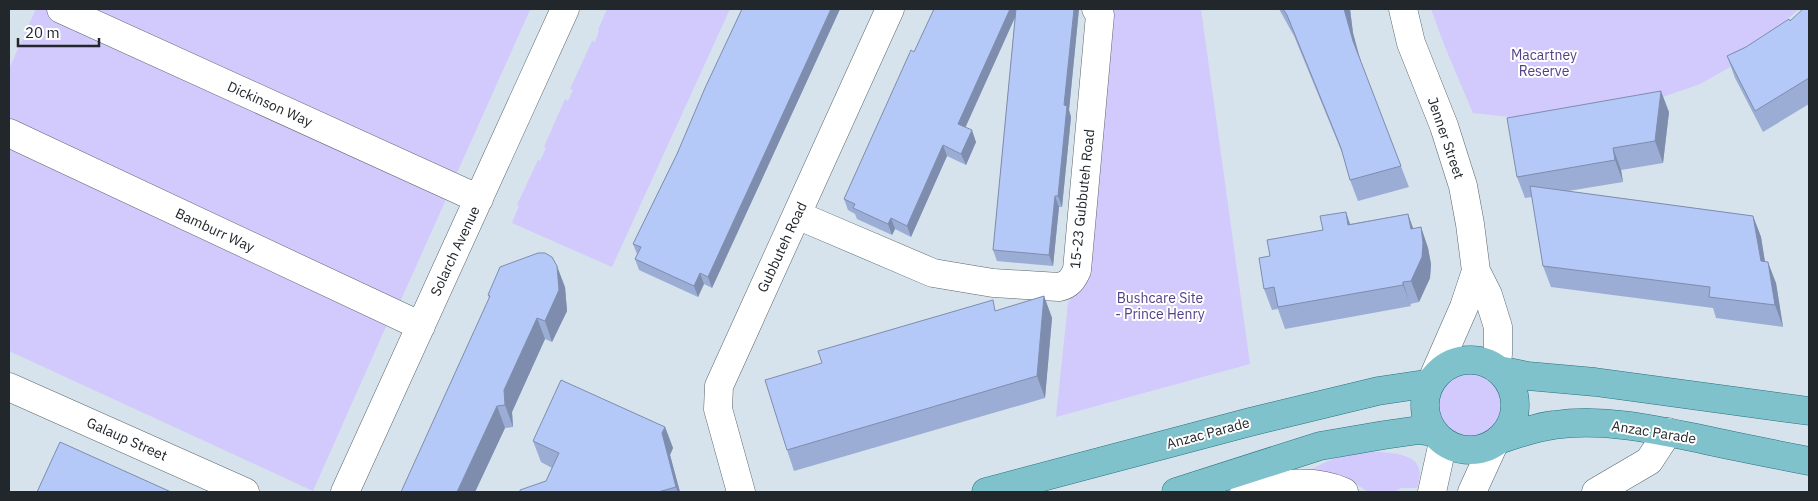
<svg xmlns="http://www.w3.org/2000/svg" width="1818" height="501" font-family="'IBM Plex Sans',sans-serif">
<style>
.green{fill:#d2c9fd}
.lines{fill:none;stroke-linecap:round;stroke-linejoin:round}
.minor-casing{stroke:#5a666d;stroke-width:29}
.major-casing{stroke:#27727e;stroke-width:29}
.minor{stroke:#fff;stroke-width:28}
.major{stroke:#7fc2cc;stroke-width:28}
.wall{fill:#9badd4}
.shaded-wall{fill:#7e8dad}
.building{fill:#b4c9f7;stroke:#7e8dad}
.labels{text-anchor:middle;stroke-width:4;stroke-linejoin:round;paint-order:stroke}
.park-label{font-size:14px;fill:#523f87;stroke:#fff}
.street-label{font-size:14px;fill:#22272b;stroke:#fff}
</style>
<rect width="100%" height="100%" fill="#d6e3ec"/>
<path class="green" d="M 36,9 L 45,9 L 448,195 L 400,302 L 9,124 L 9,69 Z
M 92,9 L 530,9 L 530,10 L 456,175 Z
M 607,9 L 730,9 L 612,267 L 512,223 L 519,206 L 517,205 L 538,160 L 540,161 L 546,148 L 544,147 L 565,99 L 568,101 L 573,90 L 570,89 L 592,41 L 595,42 L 599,31 L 598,30 Z
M 1110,9 L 1201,9 L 1250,364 L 1056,417 L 1068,303 L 1085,277 Z
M 1431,9 L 1799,9 L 1743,58 L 1727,69 L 1700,84 L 1640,105 L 1529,119 L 1473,113 L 1445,47 Z
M 9,147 L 388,322 L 313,491 L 9,351 Z
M1434 405a36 36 0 1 1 72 0a36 36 0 1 1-72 0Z
M 1379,452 C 1403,454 1428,456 1417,488 L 1401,488 L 1394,492 L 1368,492 L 1356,484 L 1310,471 C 1329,457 1355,452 1379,452 Z"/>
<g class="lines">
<g class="minor-casing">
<path id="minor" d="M 61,9 L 479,199
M 1403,9 L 1411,43 L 1444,126 L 1463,186 L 1470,224 L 1476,271 L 1488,295 L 1498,327 L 1498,354 L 1496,368
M 9,133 L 421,326
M 797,215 L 933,273 L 993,283 L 1059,287 C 1069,285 1073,279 1077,270 L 1099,26 L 1100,15 L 1096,9
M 1432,380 L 1464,307 L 1476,271
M 9,387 L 245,492
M 345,492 L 565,9
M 741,492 L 718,409 L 719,386 L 890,9
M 1244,492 C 1276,484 1313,478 1344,492
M 1432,492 L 1443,442
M 1472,492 L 1494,444
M 1596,492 L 1649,461 L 1668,432"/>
</g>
<g class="major-casing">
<path id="major" d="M1425 405a45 45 0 1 1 90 0a45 45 0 1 1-90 0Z
M 1498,370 L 1528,376 L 1595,382 L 1809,411
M 1499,440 C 1517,434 1535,427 1554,425 C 1603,418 1653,429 1701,439 C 1737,447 1773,454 1809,461
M 986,492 L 1250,422 L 1378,391 L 1425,384 L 1431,381
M 1176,492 L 1320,446 L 1384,435 L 1419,430 L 1432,432"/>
</g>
<use href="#minor" class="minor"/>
<use href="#major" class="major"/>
</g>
<path class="wall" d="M 742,9 L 840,9 L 712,288 L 704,284 L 698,297 L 639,270 L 635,259 L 637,254 L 633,244 L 677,154 Z
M 1079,9 L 1069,110 L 1071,117 L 1062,207 L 1059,207 L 1053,266 L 997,261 L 993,250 L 1015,17 L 965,127 L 976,142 L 966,165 L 947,156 L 911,237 L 895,229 L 892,235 L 857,219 L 855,214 L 848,210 L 844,199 L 914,52 L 1016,10 Z
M 1279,9 L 1350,9 L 1353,33 L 1359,58 L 1409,187 L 1358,201 L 1350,180 L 1343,155 L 1294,36 Z
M 1809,9 L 1809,104 L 1763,132 L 1735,78 L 1727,56 L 1746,47 Z
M 1669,112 L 1663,163 L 1621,170 L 1623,182 L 1568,191 L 1753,216 L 1761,237 L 1765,261 L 1776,283 L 1783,327 L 1716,318 L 1713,308 L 1551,287 L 1543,266 L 1532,197 L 1525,198 L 1517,177 Z
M 1408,214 L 1413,229 L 1421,227 L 1428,248 L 1431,264 L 1430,278 L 1419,302 L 1410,304 L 1411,306 L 1285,329 L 1278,309 L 1272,310 L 1264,289 L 1323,230 L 1350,224 Z
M 565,287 L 567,311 L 552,342 L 545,339 L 512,412 L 513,427 L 505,428 L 475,492 L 489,298 L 488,295 Z
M 1044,296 L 1052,318 L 1045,398 L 794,471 L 787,450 L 996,311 Z
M 665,427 L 673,448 L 670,455 L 680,492 L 520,492 L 546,481 L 552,468 L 541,462 L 533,441 Z"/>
<path class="shaded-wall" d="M 831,9 L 840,9 L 712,288 L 708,277 Z
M 1010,9 L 1016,9 L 1017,13 L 962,135 L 958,124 Z
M 1074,9 L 1079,9 L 1069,110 L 1071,117 L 1062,207 L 1058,196 L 1064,105 Z
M 1344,9 L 1350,9 L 1353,33 L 1361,62 L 1353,41 Z
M 1661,91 L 1669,112 L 1663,163 L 1655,141 Z
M 972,130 L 976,142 L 966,165 L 961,154 Z
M 943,145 L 947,156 L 911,237 L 907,226 Z
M 1613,148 L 1621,170 L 1623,182 L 1615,160 Z
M 1055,196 L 1059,207 L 1053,266 L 1049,255 Z
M 1346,212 L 1353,233 L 1348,225 Z
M 1408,214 L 1416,236 L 1411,229 Z
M 1753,216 L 1761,237 L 1768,282 L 1761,261 Z
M 891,218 L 895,229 L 892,235 L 888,224 Z
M 1421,227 L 1428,248 L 1431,264 L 1430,278 L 1419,302 L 1411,281 Z
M 1768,262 L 1776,283 L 1783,327 L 1775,305 Z
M 557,266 L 565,287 L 567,311 L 552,342 L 545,321 Z
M 700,273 L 704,284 L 698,297 L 694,286 Z
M 1403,282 L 1410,304 L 1411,306 L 1403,285 Z
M 1044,296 L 1052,318 L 1045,398 L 1037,376 Z
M 537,318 L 545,339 L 512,412 L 513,427 L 505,405 L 504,390 Z
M 497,406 L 505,428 L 475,492 L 457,492 Z
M 665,427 L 673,448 L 670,455 L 680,492 L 678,492 L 676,487 L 662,433 Z"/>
<path class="building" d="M 742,9 L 831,9 L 708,277 L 700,273 L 694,286 L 635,259 L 641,247 L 633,244 L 677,154 L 705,88 Z
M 934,9 L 1010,9 L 958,124 L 972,130 L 961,154 L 943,145 L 907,226 L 891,218 L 888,224 L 853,208 L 855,204 L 844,199 L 911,50 L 914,52 Z
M 1016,9 L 1074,9 L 1064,105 L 1067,106 L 1058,196 L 1055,196 L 1049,255 L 993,250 Z
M 1283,9 L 1344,9 L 1353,41 L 1401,166 L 1350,180 L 1341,148 L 1287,15 Z
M 1803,9 L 1809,9 L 1809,78 L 1755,111 L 1727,56 L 1746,47 L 1789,19 L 1790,21 Z
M 1661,91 L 1655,141 L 1613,148 L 1615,160 L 1517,177 L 1507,118 Z
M 1530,186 L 1753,216 L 1761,261 L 1768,262 L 1775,305 L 1709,297 L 1710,287 L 1543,266 Z
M 1346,212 L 1348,225 L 1408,214 L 1411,229 L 1421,227 L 1423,243 L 1422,257 L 1411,281 L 1403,282 L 1403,285 L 1278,307 L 1274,287 L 1264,289 L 1259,258 L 1270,256 L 1267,240 L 1323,230 L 1320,216 Z
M 538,253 L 545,253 L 552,257 L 557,266 L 559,290 L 545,321 L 537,318 L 504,390 L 505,405 L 497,406 L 457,492 L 401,492 L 490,296 L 488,295 L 500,267 Z
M 1044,296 L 1037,376 L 787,450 L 765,380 L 822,363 L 818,351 L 993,300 L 995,311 Z
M 561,380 L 665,427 L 662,433 L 676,487 L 658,492 L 520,492 L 520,490 L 546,481 L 559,453 L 533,441 Z
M 60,442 L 171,492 L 37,492 Z"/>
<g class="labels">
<g class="park-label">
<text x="1544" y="60">Macartney<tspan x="1544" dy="16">Reserve</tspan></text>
<text x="1160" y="303">Bushcare Site<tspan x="1160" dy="16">- Prince Henry</tspan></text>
</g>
<g class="street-label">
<text transform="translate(270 104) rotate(24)" y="5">Dickinson Way</text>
<text transform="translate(1446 138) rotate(71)" y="5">Jenner Street</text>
<text transform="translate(1082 199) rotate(-84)" y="5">15-23 Gubbuteh Road</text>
<text transform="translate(215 230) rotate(25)" y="5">Bamburr Way</text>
<text transform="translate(782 247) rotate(-65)" y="5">Gubbuteh Road</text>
<text transform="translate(455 251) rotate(-65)" y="5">Solarch Avenue</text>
<text transform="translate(1654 432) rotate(9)" y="5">Anzac Parade</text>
<text transform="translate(1208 433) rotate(-15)" y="5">Anzac Parade</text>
<text transform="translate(127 439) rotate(24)" y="5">Galaup Street</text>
</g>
</g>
<rect width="1818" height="501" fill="none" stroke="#22272b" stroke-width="20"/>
<path d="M18 38v8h81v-8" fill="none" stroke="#22272b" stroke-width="2.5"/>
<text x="25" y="38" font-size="15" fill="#22272b" stroke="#ffffff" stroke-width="4" paint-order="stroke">20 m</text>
</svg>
